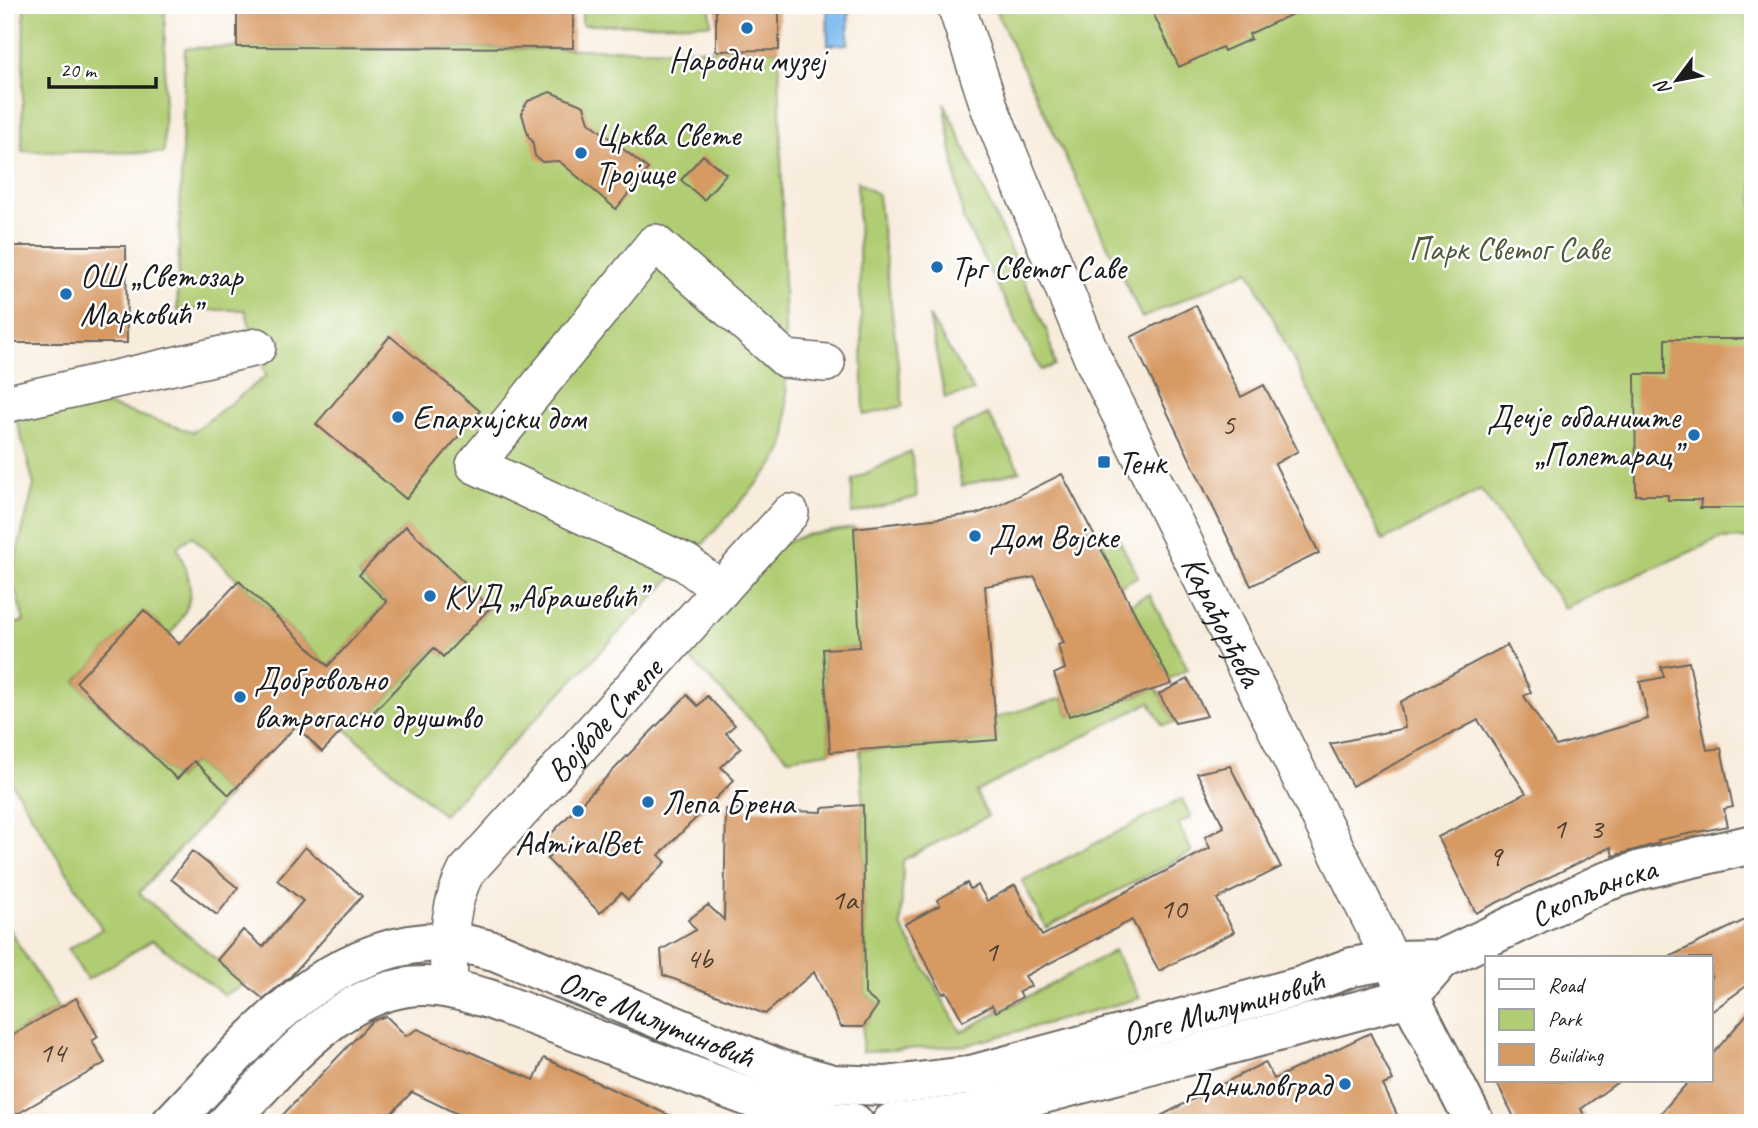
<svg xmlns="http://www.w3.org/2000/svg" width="1758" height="1128" font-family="Caveat,sans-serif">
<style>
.green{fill:#b1cd73;stroke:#667448;stroke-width:2}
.water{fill:#7dbbf0;stroke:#4c6c86;stroke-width:2}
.building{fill:#d79a63}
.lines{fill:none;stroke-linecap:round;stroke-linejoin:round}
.street-casing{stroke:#69655f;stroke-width:40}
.secondary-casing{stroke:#69655f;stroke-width:42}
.street{stroke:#fff;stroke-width:37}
.secondary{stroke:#fff;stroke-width:38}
.poi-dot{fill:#1f6fb2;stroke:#fff;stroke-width:2.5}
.labels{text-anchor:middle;stroke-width:5;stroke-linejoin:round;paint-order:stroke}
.number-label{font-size:30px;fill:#4b3c2e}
.poi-label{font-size:33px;fill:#1c1c1c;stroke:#fff;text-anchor:start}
.park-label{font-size:33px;fill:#505a3a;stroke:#fff}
.street-label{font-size:33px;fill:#1c1c1c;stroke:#fff}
</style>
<rect width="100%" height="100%" fill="#fff"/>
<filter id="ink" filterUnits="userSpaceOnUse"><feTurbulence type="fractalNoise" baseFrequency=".0143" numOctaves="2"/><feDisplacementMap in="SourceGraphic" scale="14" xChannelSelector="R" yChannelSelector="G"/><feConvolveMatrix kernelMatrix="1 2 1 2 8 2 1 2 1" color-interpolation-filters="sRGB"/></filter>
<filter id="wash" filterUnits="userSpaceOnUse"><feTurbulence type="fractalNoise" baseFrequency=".00686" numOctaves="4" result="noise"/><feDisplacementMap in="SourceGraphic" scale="28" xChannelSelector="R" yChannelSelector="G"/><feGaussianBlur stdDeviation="1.57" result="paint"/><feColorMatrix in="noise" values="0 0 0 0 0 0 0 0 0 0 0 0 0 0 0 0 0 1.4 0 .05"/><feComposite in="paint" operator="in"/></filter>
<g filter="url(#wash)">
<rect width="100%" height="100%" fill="#f8ecdc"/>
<path class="green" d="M 24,5 L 165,5 L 164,153 L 22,151 Z
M 582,5 L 710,5 L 711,24 L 582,25 Z
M 993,5 L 1753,5 L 1753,538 L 1719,539 L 1564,608 L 1481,490 L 1383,541 L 1249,270 L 1142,318 Z
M 237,47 L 779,50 L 787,431 L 783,450 L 771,468 L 686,563 L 443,815 L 344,728 L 361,711 L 370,716 L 434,648 L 443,656 L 490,608 L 406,527 L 359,575 L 387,602 L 328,666 L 192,536 L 177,547 C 194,586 197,599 170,635 L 144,611 L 76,682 L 177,779 L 194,761 L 229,795 L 139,893 L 245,984 L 224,995 L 153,940 L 87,980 L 68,949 L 102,929 L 5,772 L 5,649 L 14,632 L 12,625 L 24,621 L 11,576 L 34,485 L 12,402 L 5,404 L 5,343 L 11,343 L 9,383 L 13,402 L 62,391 L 193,432 L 266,376 L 245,310 L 177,310 L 185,48 Z
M 944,102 L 1048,334 L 1055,365 L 1041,370 L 963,219 Z
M 857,181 L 878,195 L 903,406 L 864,415 Z
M 929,316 L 974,391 L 945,398 Z
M 988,414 L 1020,471 L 962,486 L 951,432 Z
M 911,451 L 917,497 L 852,514 L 852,480 Z
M 854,528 L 862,647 L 823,650 L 830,752 L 788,758 L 673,642 L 751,557 L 805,535 Z
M 1117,536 L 1138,576 L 1120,586 L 1090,550 Z
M 1149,594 L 1188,669 L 1169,679 L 1130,604 Z
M 1156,687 L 1175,723 L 1162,725 L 1150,702 L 976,792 L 988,816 L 903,860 L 901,926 L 961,1032 L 1114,951 L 1140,998 L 967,1045 L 862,1052 L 863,1027 L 878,1005 L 865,994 L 863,805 L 860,750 L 996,740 L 995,718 L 1062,698 L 1069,716 L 1147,692 Z
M 1182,799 L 1191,817 L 1178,824 L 1192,852 L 1046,928 L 1022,881 Z
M 5,923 L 58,1008 L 5,1039 Z"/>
<path class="water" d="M 827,5 L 849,5 L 848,44 L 828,45 Z"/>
<g id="blocks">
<path class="building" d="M 237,5 L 573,5 L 573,48 L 237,47 Z
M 716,5 L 779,5 L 779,50 L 716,51 Z
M 1149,5 L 1312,5 L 1249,34 L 1251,39 L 1224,51 L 1222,47 L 1179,67 Z
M 550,92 L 584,106 L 589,122 L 648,169 L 616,209 L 559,161 L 542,162 L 535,156 L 532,140 L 529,138 L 522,114 L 523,109 L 528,101 Z
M 703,155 L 726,174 L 704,200 L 681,180 Z
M 5,246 L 126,246 L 127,343 L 5,343 Z
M 1196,305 L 1241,397 L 1264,385 L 1298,451 L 1275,464 L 1319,553 L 1251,586 L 1131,337 Z
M 390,336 L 480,411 L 406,499 L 316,424 Z
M 1665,339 L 1753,339 L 1752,508 L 1700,508 L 1701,500 L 1668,500 L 1668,495 L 1636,495 L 1635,374 L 1665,374 Z
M 1062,474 L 1172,684 L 1069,716 L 1054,674 L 1065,669 L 1058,645 L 1064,643 L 1035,577 L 985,586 L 997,740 L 830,752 L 823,649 L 860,647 L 854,528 L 976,514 L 998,506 Z
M 406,526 L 490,608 L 443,657 L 434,648 L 370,716 L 361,711 L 322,752 L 296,726 L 229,795 L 194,761 L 177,779 L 76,682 L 144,610 L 179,644 L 239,581 L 328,666 L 387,602 L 359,575 Z
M 1507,645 L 1531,692 L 1524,696 L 1556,746 L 1648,719 L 1640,682 L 1664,677 L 1661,667 L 1689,662 L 1707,750 L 1721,748 L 1733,807 L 1724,809 L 1728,826 L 1658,840 L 1659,843 L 1613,856 L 1611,847 L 1476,913 L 1438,837 L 1526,793 L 1478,720 L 1352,786 L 1330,744 L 1405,728 L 1400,702 Z
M 1188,679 L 1207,716 L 1175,723 L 1159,694 Z
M 687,695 L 698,706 L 707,696 L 735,725 L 726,733 L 741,748 L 721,767 L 734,780 L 659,855 L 666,862 L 628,900 L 621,893 L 600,913 L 547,859 L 550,856 L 539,846 Z
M 1230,766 L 1281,867 L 1217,899 L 1234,932 L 1159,971 L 1132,920 L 1025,976 L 1031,986 L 1019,992 L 1022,997 L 996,1012 L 992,1005 L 963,1021 L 947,992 L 943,994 L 905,924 L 940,905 L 937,900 L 967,883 L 970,889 L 978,885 L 987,901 L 1015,885 L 1042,936 L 1210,848 L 1205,837 L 1224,827 L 1197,773 Z
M 863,805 L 865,994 L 878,1005 L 863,1027 L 841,1027 L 814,972 L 765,1014 L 663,975 L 661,950 L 696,930 L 688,920 L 708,905 L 724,920 L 726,809 L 822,812 L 822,808 Z
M 305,847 L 362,896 L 291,976 L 263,999 L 217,960 L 243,930 L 263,947 L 303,901 L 277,880 Z
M 192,851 L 238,888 L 217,915 L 171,879 Z
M 1753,916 L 1753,981 L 1711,1012 L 1711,958 L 1667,958 Z
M 76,998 L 98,1037 L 92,1041 L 105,1063 L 5,1121 L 5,1039 Z
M 1753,1007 L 1753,1123 L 1652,1123 L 1689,1081 L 1711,1081 L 1711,1056 Z
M 386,1016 L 406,1036 L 418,1029 L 534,1080 L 544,1058 L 686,1123 L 476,1123 L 412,1092 L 382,1123 L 275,1123 L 372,1021 Z
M 1370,1033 L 1393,1080 L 1383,1085 L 1401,1123 L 1147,1123 L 1265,1062 L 1274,1079 Z
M 1496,1081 L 1619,1081 L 1581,1109 L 1588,1123 L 1517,1123 Z"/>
</g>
</g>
<g filter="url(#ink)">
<use href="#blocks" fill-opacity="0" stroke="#69655f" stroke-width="2"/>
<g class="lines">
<g class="street-casing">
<g id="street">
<path id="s1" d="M 956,5 L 990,109 L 1093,359 L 1391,960"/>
<path d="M 5,404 L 257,347"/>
<path d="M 721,590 L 686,563 L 475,465 L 655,243 L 786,359 L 826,363"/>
<path id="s2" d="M 448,988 C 450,947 446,910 466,872 L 790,513"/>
</g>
</g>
<g class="secondary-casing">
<g id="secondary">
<path d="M 1398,974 L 1475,1123"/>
<path id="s3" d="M 171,1123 C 250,1043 324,940 448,942 C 463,942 480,948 495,951 L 779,1069 L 833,1084 L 885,1086 L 967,1076 L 1301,986 L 1352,967 L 1391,960 L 1442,959 L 1602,883 L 1641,870 L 1753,844"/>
<path d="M 227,1123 C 280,1069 342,985 425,986 C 447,987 468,993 489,999 L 770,1105 L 832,1122 L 854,1123"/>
<path d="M 891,1123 L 968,1114 L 1409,997 L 1442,959"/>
</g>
</g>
<use href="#street" class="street"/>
<use href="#secondary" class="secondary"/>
</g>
</g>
<g class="poi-dot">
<circle cx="747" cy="28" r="7"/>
<circle cx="581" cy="153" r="7"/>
<circle cx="937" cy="267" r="7"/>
<circle cx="66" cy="294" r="7"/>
<circle cx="398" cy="417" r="7"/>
<circle cx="1694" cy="435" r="7"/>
<rect x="1097" y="455" width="14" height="14" rx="3.5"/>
<circle cx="975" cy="536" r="7"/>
<circle cx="430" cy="596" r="7"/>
<circle cx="240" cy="697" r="7"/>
<circle cx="648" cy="802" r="7"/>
<circle cx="578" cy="811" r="7"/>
<circle cx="1345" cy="1084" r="7"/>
</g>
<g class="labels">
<g class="number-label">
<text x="1228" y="434">5</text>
<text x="1559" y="838">1</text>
<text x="1596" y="838">3</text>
<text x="1495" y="866">9</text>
<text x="844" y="909">1a</text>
<text x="1173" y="918">10</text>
<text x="991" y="961">1</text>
<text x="699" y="968">4b</text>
<text x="52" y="1062">14</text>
</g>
<g class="poi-label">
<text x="747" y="71" text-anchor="middle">Народни музеј</text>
<text x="595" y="146">Црква Свете<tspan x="595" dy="38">Тројице</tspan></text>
<text x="951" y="279">Трг Светог Саве</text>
<text x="80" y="287">ОШ „Светозар<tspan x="80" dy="38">Марковић”</tspan></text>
<text x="1680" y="428" text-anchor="end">Дечје обданиште<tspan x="1680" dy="38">„Полетарац”</tspan></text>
<text x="412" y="429">Епархијски дом</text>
<text x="1118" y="474">Тенк</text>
<text x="989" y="548">Дом Војске</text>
<text x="444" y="608">КУД „Абрашевић”</text>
<text x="254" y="690">Добровољно<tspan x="254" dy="38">ватрогасно друштво</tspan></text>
<text x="662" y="814">Лепа Брена</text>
<text x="578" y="854" text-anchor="middle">AdmiralBet</text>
<text x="1331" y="1096" text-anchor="end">Даниловград</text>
</g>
<g class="park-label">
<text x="1509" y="260">Парк Светог Саве</text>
</g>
<g class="street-label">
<text dy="12" stroke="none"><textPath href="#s1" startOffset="672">Карађорђева</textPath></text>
<text dy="12" stroke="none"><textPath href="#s2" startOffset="324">Војводе Степе</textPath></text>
<text dy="12" stroke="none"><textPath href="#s3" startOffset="1545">Скопљанска</textPath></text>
<text dy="12" stroke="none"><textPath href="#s3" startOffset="1153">Олге Милутиновић</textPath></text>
<text dy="12" stroke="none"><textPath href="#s3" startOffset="565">Олге Милутиновић</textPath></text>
</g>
</g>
<rect width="1758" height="1128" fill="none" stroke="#fff" stroke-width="28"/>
<rect x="1485" y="956" width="228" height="126" fill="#ffffff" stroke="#a4a4a4" stroke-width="2"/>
<rect x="1499" y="979" width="35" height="10" fill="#ffffff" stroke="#a4a4a4" stroke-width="2"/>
<text x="1548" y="992" font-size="21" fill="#1c1c1c">Road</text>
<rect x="1499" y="1009" width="35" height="21" fill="#b1cd73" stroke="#a4a4a4" stroke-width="2"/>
<text x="1548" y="1026" font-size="21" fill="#1c1c1c">Park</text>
<rect x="1499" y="1044" width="35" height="21" fill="#d79a63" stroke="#a4a4a4" stroke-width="2"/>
<text x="1548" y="1062" font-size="21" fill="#1c1c1c">Building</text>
<g transform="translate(1677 80) rotate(238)" stroke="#ffffff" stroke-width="5" paint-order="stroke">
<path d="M0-5L12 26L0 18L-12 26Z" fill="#1c1c1c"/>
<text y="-10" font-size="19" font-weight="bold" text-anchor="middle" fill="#1c1c1c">N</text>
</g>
<path d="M49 77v10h107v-10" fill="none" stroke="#1c1c1c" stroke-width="3.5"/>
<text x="60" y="77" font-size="21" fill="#1c1c1c" stroke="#ffffff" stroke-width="5" paint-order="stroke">20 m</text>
</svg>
